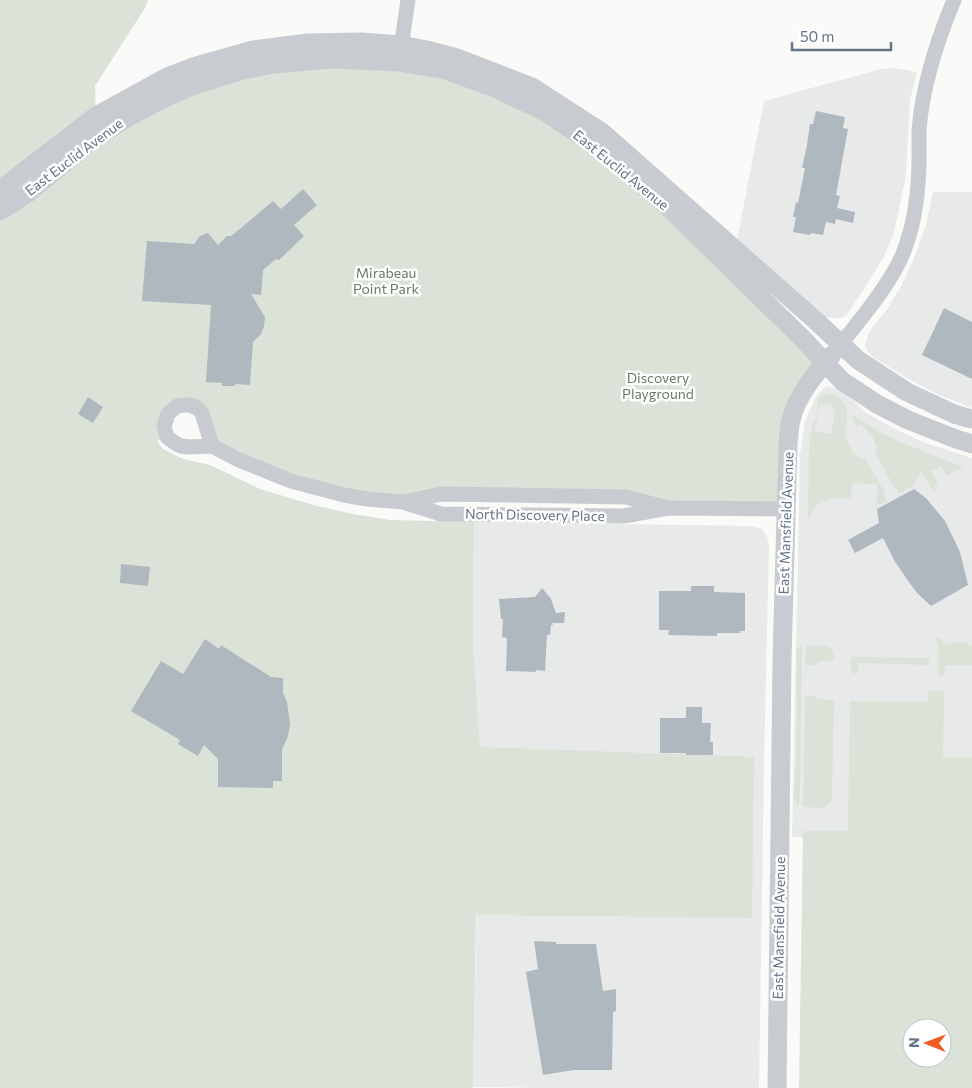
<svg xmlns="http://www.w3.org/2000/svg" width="972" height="1088" font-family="Commissioner,sans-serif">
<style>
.built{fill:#e8e9e9}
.green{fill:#dbe2d8;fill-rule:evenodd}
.building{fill:#b0b8bf}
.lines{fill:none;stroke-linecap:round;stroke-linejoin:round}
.minor{stroke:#c8ccd0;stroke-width:15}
.tertiary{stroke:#c8ccd0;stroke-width:19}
.labels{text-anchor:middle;stroke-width:5;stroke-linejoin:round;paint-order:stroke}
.street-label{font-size:14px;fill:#627485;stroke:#fff}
.park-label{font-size:14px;fill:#667c62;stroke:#fff}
</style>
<rect width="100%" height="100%" fill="#fafaf8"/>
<path class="built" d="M 894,68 L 917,72 L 910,100 L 906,175 L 900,205 L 893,236 L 883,258 L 866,286 L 846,316 L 840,318 L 825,317 L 736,245 L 764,101 L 881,69 Z
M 933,192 L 972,192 L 972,408 L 937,394 L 907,378 L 873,357 L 868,352 L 865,345 L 868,335 L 872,328 L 887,309 L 900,288 L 912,263 L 926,225 Z
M 828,386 L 841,390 L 868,414 L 897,430 L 925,443 L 972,458 L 972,757 L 942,757 L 879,840 L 792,837 L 800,455 L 805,421 L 812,405 L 817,395 L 823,389 Z
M 474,522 L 752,526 L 762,529 L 767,536 L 769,545 L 764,762 L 759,1088 L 552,1088 L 473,1087 L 480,748 L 473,642 Z"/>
<path class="green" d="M 0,0 L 148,0 L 145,8 L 95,86 L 96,116 L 0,182 Z
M 274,64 L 443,69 L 598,147 L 825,363 L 800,398 L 786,509 L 668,508 L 626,497 L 367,499 L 212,446 L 202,413 L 177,406 L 167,437 L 157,441 L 163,449 L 183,459 L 210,465 L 260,489 L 317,506 L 353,514 L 390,520 L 474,522 L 473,642 L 480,747 L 754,757 L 752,918 L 476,915 L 473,1088 L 0,1088 L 0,211 L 126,118 Z
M 826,394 C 828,394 832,394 834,395 C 842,397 848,409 847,417 C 847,424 845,430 846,436 C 848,446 853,454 861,459 L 865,458 L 885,493 L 883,494 L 887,501 L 876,506 L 878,485 L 876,483 L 872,484 L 853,483 L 852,484 L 851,497 L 849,499 C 837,497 823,499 814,508 C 812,511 810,516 808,519 L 809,448 L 812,427 L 817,413 L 818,398 ZM 825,404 L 831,405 L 835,412 L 831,434 L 814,431 L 819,408 L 820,406 Z
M 852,414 L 883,434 L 898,441 L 963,467 L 947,476 L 941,466 L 931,471 L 938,484 L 934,486 L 937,490 L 933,491 L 921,471 L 913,486 L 899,494 L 896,487 L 894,487 L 875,453 L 878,451 L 872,435 L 861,424 L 857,427 L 852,418 Z
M 939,637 L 946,646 C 955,641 963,640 972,646 L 972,665 L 945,665 L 944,675 L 939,676 L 938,644 L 936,638 Z
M 806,645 C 818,645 835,642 834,660 L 833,661 L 821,661 L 813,666 L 805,665 Z
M 802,646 L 800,787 L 799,805 L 796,803 L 794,795 L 796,765 L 797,764 L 797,761 L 796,760 L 797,705 L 798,703 L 797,699 L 796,650 L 798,647 Z
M 851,657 L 929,658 L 929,665 L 858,663 L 858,672 L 853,674 L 851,671 Z
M 929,691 L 944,691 L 943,757 L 972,757 L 972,1088 L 799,1088 L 803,831 L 848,831 L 850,701 L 927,702 ZM 912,1028 L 942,1028 L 942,1058 L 912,1058 Z
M 810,695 L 819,699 L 833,700 L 834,703 L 832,796 C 829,812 815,808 803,806 L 805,696 Z"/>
<path class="building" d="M 816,111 L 845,117 L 843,128 L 848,129 L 836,195 L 840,196 L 837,208 L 855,212 L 853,223 L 836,219 L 835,224 L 826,222 L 823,235 L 811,233 L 810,235 L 793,232 L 796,217 L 793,217 L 796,202 L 798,203 L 805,168 L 802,168 L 807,145 L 810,124 L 813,124 Z
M 303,189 L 317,205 L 294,225 L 304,236 L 279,260 L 276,259 L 263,270 L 261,295 L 251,294 L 265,317 L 264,327 L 261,334 L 253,342 L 250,385 L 235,384 L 235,386 L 222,386 L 222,383 L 206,382 L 211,305 L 142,301 L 147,241 L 194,244 L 200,236 L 208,233 L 218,245 L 227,236 L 231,236 L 241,228 L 273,201 L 281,209 Z
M 944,308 L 972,322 L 972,379 L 922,355 Z
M 88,397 L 103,407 L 93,423 L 78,414 Z
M 914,489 L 926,498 L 945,521 L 960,552 L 968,585 L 931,606 L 917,593 L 906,578 L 894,560 L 883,538 L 855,553 L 848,540 L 879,523 L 877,509 Z
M 121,564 L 150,567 L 148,586 L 120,583 Z
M 691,586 L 714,586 L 714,592 L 745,593 L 745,631 L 740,631 L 740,633 L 717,633 L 717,636 L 668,635 L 669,630 L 659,630 L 659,591 L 691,591 Z
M 542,588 L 551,599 L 556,613 L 565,612 L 564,623 L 552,623 L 553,625 L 551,625 L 550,635 L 547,635 L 545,671 L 536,670 L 536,672 L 506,671 L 507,638 L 502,637 L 503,619 L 501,619 L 499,599 L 535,597 Z
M 205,639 L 219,649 L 221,645 L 271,677 L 283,678 L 283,693 L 287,702 L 290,724 L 288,736 L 282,750 L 282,781 L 273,781 L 273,788 L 218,787 L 218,759 L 204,745 L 198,756 L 178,744 L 180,740 L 131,711 L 161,661 L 183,674 Z
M 686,707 L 702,707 L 702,723 L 711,723 L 710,742 L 713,742 L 713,755 L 686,755 L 686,753 L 660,753 L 660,718 L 686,718 Z
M 534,941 L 556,942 L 556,944 L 596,944 L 603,991 L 616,989 L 616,1011 L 613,1012 L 612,1070 L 574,1070 L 543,1075 L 526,972 L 538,969 Z"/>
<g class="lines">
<path class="minor" d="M 400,55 L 408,0
M 841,344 C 860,320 881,295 896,268 C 902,258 908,240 911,229 C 916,210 919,181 919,161 C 919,151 919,141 919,131 C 922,86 937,41 954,0
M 212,446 L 202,413 L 197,408 L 190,405 L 183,405 L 177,406 L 168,414 L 164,426 L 167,437 L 175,443 L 181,446 L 189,447 L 212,446 L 239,460 L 291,481 L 344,495 L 367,499 L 403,502 L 441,514 L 624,516 L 668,508 L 786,509
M 404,502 L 441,494 L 626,497 L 664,507"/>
<path class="tertiary" d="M 0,190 L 96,116 L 167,77 L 193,67 L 253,50 L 308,43 L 361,42 L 401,45 L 427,50 L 457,58 L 532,87 L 603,133 L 815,320 L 858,360 L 907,392 L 954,414 L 972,419
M 0,211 L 28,193 L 90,142 L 126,118 L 157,102 L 187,88 L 217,78 L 243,70 L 274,64 L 331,59 L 399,62 L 443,69 L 495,88 L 547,113 L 598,147 L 667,206 L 803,339 L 842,381 L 877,404 L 908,420 L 956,439 L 972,444
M 777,1088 L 782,659 L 788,444 C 789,436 789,428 791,420 C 797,395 815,374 832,355"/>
</g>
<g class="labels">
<g class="street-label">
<text transform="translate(74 157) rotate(-37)" y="5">East Euclid Avenue</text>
<text transform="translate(621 170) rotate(39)" y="5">East Euclid Avenue</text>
<text transform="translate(535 515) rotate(1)" y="5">North Discovery Place</text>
<text transform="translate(786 523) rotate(-88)" y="5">East Mansfield Avenue</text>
<text transform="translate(779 928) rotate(-89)" y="5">East Mansfield Avenue</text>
</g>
<g class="park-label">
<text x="386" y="278">Mirabeau<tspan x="386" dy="16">Point Park</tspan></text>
<text x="658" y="383">Discovery<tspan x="658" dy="16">Playground</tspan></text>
</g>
</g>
<g transform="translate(927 1043) rotate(271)"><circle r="24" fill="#ffffff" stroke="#c0c7ce"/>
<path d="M0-4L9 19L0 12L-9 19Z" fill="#f35a1f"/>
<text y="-8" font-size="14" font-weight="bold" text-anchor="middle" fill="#627485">N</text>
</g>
<path d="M792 42v8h99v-8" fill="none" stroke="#627485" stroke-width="2.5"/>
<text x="800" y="42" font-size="15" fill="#627485" stroke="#ffffff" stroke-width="4" paint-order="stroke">50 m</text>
</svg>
